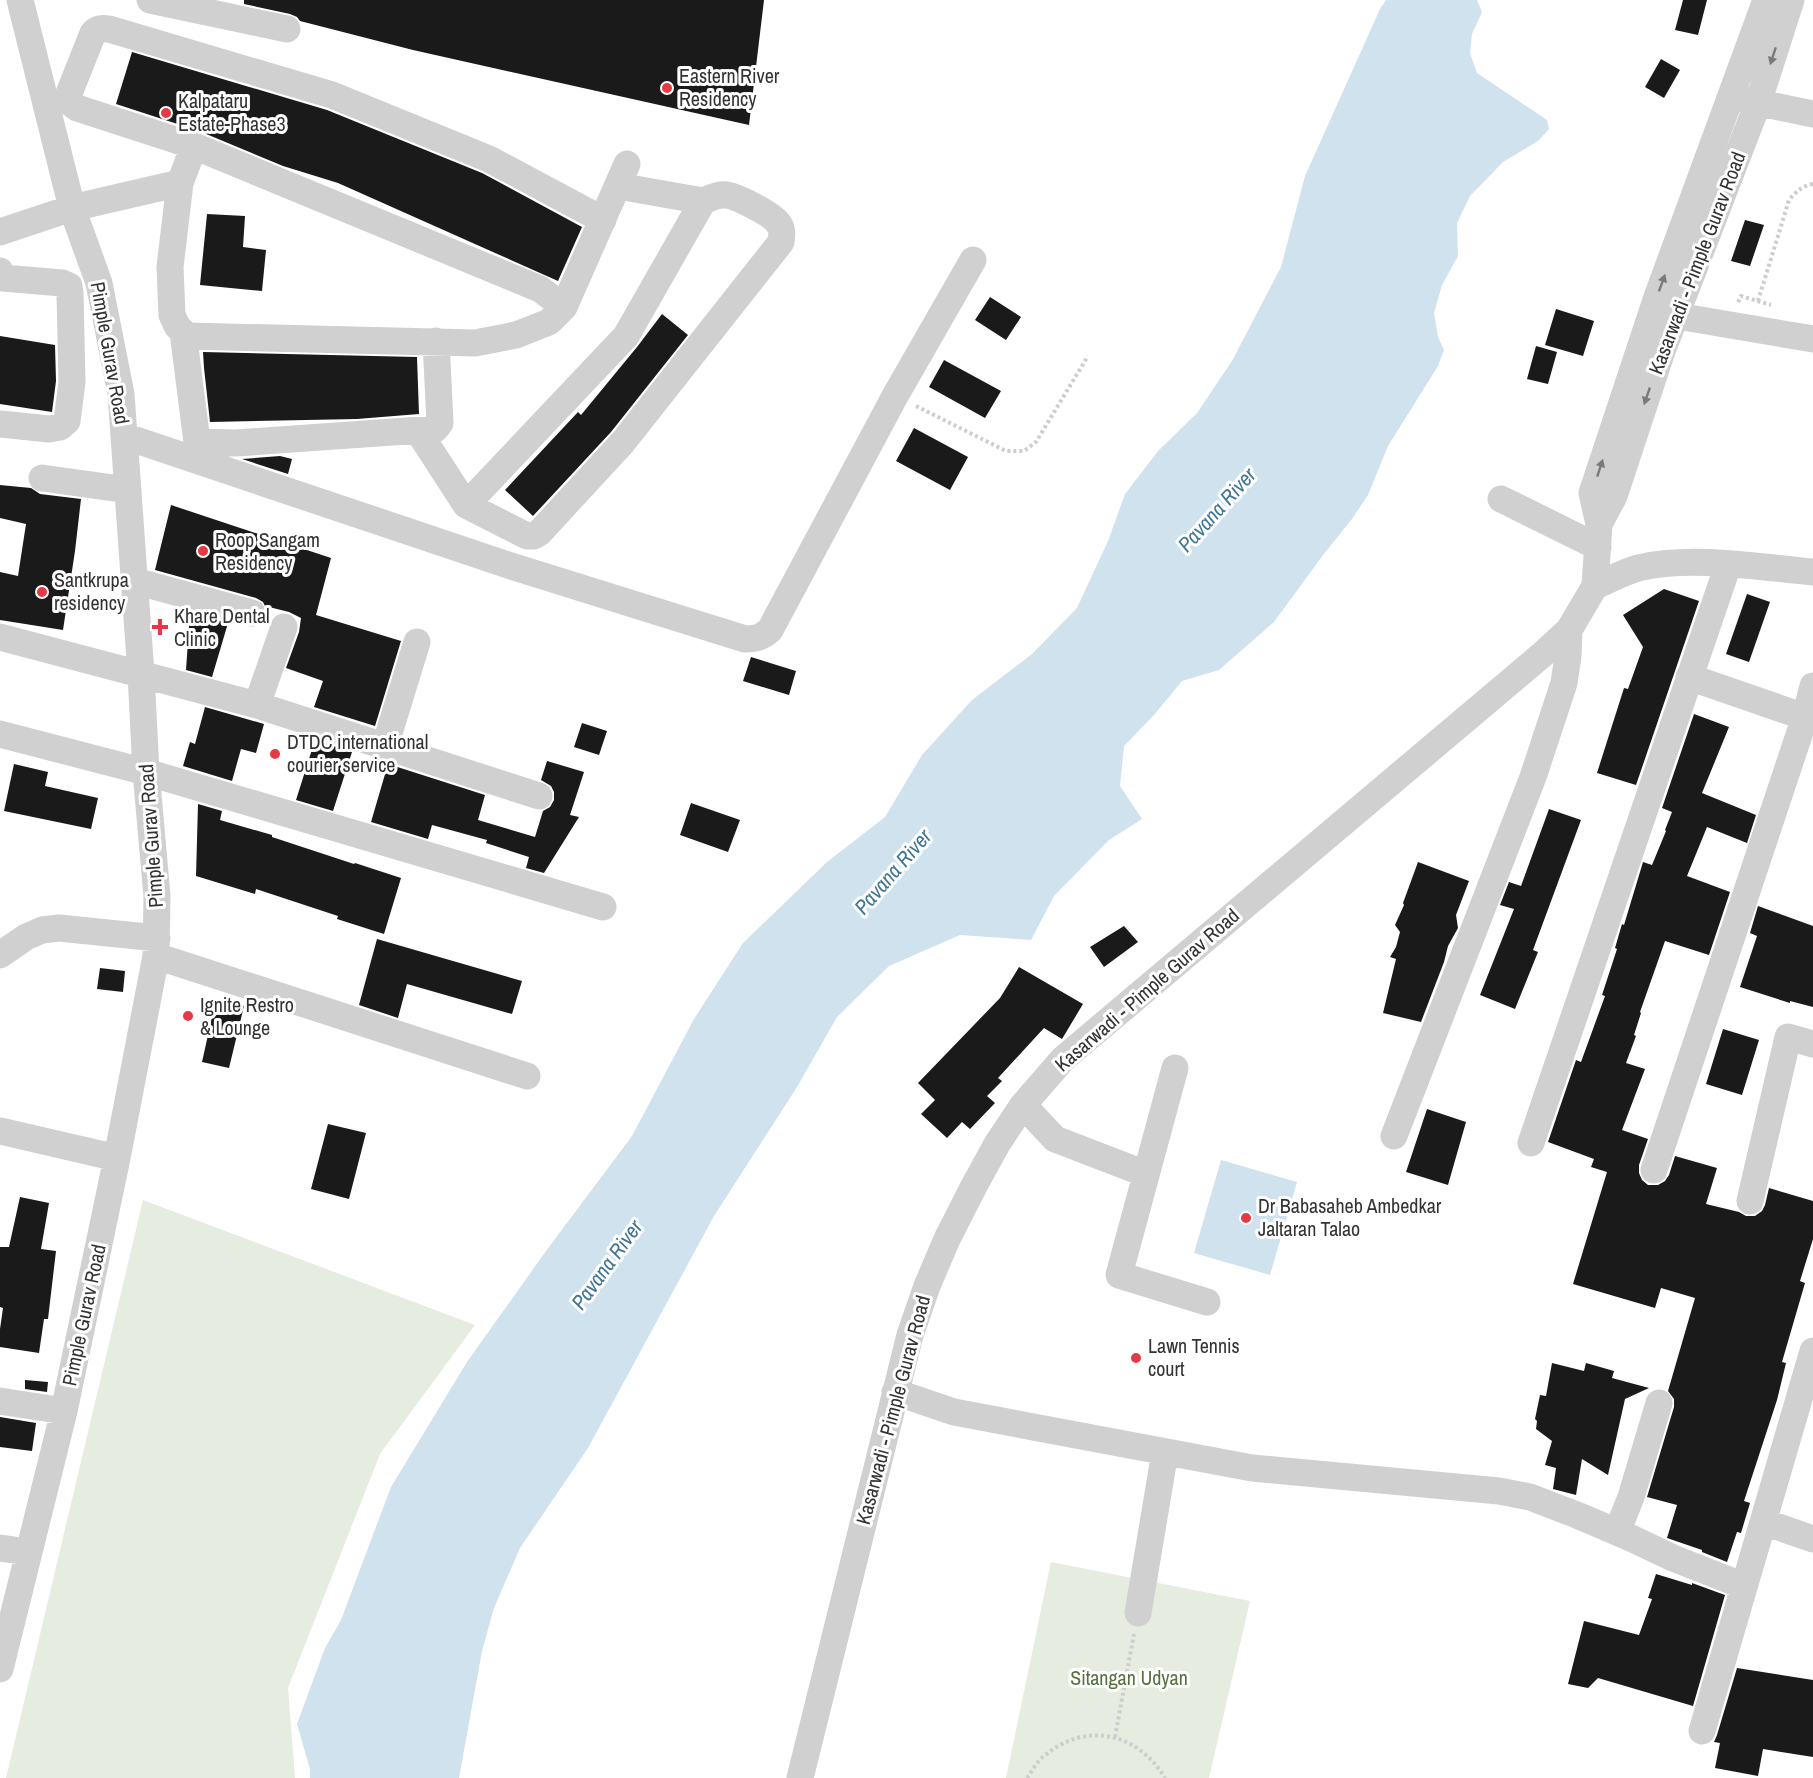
<svg xmlns="http://www.w3.org/2000/svg" width="1813" height="1778" font-family="'Archivo Narrow',sans-serif">
<style>
.green{fill:#e6ecdf}
.water{fill:#cfe2ee}
.building{fill:#1a1a1a}
.lines{fill:none;stroke-linecap:round;stroke-linejoin:round}
.path{stroke:#cdcdcd;stroke-width:4;stroke-dasharray:3 3;stroke-linecap:butt}
.minor{stroke:#d0d0d0;stroke-width:27}
.oneway{fill:#7a7a7a}
.poi-dot{fill:#e63946;stroke:#fff;stroke-width:2}
.labels{text-anchor:middle;stroke-width:6;stroke-linejoin:round;paint-order:stroke}
.poi-label{font-size:20px;fill:#333;stroke:#fff;text-anchor:start}
.street-label{font-size:20px;fill:#333;stroke:#fff}
.park-label{font-size:20px;fill:#56703f;stroke:#fff}
.water-label{font-size:21px;font-style:italic;fill:#3f7597;stroke:#fff}
</style>
<rect width="100%" height="100%" fill="#fff"/>
<path class="green" d="M 143,1200 L 475,1325 L 380,1454 L 288,1688 L 295,1778 L 6,1778 Z
M 1051,1562 L 1250,1601 L 1209,1778 L 1006,1778 Z"/>
<path class="water" d="M 1386,0 L 1477,0 L 1482,12 L 1472,34 L 1470,53 L 1477,73 L 1547,120 L 1549,129 L 1538,141 L 1503,162 L 1470,196 L 1457,223 L 1458,256 L 1442,285 L 1434,313 L 1438,337 L 1444,350 L 1438,366 L 1388,446 L 1368,495 L 1352,519 L 1323,555 L 1274,622 L 1219,670 L 1182,681 L 1154,715 L 1124,746 L 1120,786 L 1142,819 L 1109,840 L 1054,896 L 1031,940 L 960,935 L 889,966 L 837,1017 L 797,1087 L 714,1216 L 588,1448 L 520,1548 L 494,1608 L 482,1651 L 459,1778 L 310,1778 L 310,1769 L 297,1724 L 325,1648 L 341,1620 L 391,1487 L 467,1362 L 546,1251 L 632,1136 L 694,1019 L 743,943 L 827,862 L 885,817 L 922,755 L 972,700 L 1032,654 L 1077,608 L 1108,541 L 1125,494 L 1158,451 L 1197,413 L 1232,361 L 1281,267 L 1305,176 L 1380,9 Z
M 1221,1160 L 1297,1182 L 1270,1275 L 1194,1253 Z"/>
<path class="building" d="M 244,0 L 764,0 L 749,125 L 413,50 L 300,21 L 297,17 L 290,14 L 244,4 Z
M 1683,0 L 1707,0 L 1698,35 L 1675,30 Z
M 132,52 L 327,110 L 482,173 L 582,227 L 558,281 L 338,183 L 283,166 L 199,131 L 116,104 Z
M 1661,59 L 1680,70 L 1664,98 L 1645,87 Z
M 207,214 L 245,216 L 243,247 L 266,250 L 262,291 L 200,285 Z
M 1745,220 L 1764,225 L 1750,266 L 1731,261 Z
M 990,297 L 1021,317 L 1006,340 L 975,320 Z
M 1556,309 L 1594,321 L 1583,356 L 1545,345 Z
M 662,314 L 688,335 L 611,432 L 533,516 L 505,490 L 578,412 L 581,415 L 637,347 Z
M 0,336 L 55,345 L 56,381 L 52,412 L 0,404 Z
M 1536,346 L 1557,352 L 1548,384 L 1527,379 Z
M 203,352 L 417,357 L 419,414 L 357,419 L 210,422 L 204,368 Z
M 944,360 L 1001,391 L 985,418 L 929,387 Z
M 914,428 L 968,457 L 950,490 L 896,461 Z
M 280,456 L 292,459 L 288,474 L 242,459 Z
M 0,485 L 31,488 L 40,494 L 81,499 L 75,551 L 63,630 L 0,620 L 0,572 L 18,576 L 26,524 L 0,518 Z
M 171,505 L 331,558 L 316,615 L 401,641 L 375,726 L 314,707 L 323,681 L 286,668 L 299,632 L 301,618 L 289,612 L 265,606 L 263,602 L 256,598 L 155,570 Z
M 1664,589 L 1699,601 L 1636,785 L 1597,773 L 1624,688 L 1628,689 L 1643,647 L 1623,615 Z
M 1747,594 L 1770,602 L 1749,662 L 1726,654 Z
M 190,612 L 228,623 L 212,677 L 186,670 Z
M 751,657 L 796,671 L 789,695 L 743,681 Z
M 205,707 L 264,724 L 256,753 L 241,749 L 232,781 L 183,766 L 190,742 L 195,744 Z
M 1694,714 L 1729,727 L 1702,793 L 1756,815 L 1747,843 L 1707,827 L 1687,876 L 1730,892 L 1709,955 L 1665,941 L 1640,1012 L 1641,1013 L 1634,1035 L 1636,1036 L 1626,1063 L 1645,1069 L 1622,1130 L 1648,1139 L 1639,1165 L 1639,1173 L 1642,1180 L 1648,1185 L 1658,1185 L 1665,1181 L 1669,1175 L 1675,1156 L 1717,1168 L 1706,1204 L 1739,1212 L 1746,1216 L 1755,1216 L 1762,1211 L 1765,1205 L 1769,1188 L 1813,1201 L 1813,1239 L 1800,1281 L 1805,1283 L 1782,1362 L 1786,1363 L 1777,1400 L 1744,1501 L 1750,1503 L 1741,1533 L 1737,1532 L 1727,1562 L 1702,1552 L 1702,1550 L 1667,1538 L 1677,1505 L 1647,1497 L 1674,1407 L 1674,1399 L 1668,1391 L 1695,1298 L 1661,1288 L 1655,1308 L 1573,1284 L 1607,1172 L 1591,1167 L 1594,1159 L 1548,1142 L 1576,1060 L 1581,1062 L 1605,996 L 1602,995 L 1617,949 L 1615,948 L 1622,924 L 1624,925 L 1643,862 L 1652,865 L 1666,831 L 1665,830 L 1672,812 L 1662,808 Z
M 582,723 L 607,731 L 599,755 L 574,747 Z
M 315,740 L 352,752 L 333,811 L 296,800 Z
M 547,761 L 584,772 L 570,815 L 579,817 L 544,873 L 526,868 L 529,857 L 486,843 L 487,840 L 432,825 L 428,839 L 371,822 L 388,764 L 485,795 L 478,820 L 535,837 L 543,811 L 550,807 L 554,800 L 554,792 L 551,786 L 541,780 Z
M 14,764 L 48,772 L 45,786 L 98,798 L 91,829 L 4,811 Z
M 691,803 L 740,820 L 728,852 L 680,835 Z
M 198,804 L 222,811 L 220,820 L 272,835 L 272,837 L 354,864 L 355,863 L 401,878 L 384,934 L 337,919 L 338,916 L 256,889 L 255,894 L 196,876 Z
M 1549,809 L 1581,820 L 1533,950 L 1538,952 L 1515,1009 L 1480,995 L 1514,909 L 1500,905 L 1509,882 L 1521,886 Z
M 1418,862 L 1469,881 L 1456,915 L 1458,928 L 1448,946 L 1444,962 L 1421,1022 L 1383,1013 L 1396,959 L 1390,957 L 1396,947 L 1400,932 L 1395,925 L 1404,905 L 1403,903 Z
M 1758,906 L 1813,926 L 1813,1007 L 1790,1001 L 1790,1003 L 1740,987 L 1757,936 L 1750,933 Z
M 1124,926 L 1138,942 L 1104,967 L 1090,947 Z
M 377,939 L 522,981 L 512,1014 L 407,984 L 398,1018 L 359,1005 Z
M 1019,967 L 1083,1004 L 1062,1039 L 1044,1028 L 998,1078 L 1002,1081 L 987,1096 L 995,1103 L 970,1129 L 962,1122 L 947,1138 L 921,1114 L 935,1100 L 918,1083 L 1000,998 Z
M 100,968 L 125,971 L 123,992 L 97,989 Z
M 216,999 L 244,1006 L 229,1068 L 202,1062 Z
M 1723,1029 L 1759,1040 L 1742,1095 L 1706,1084 Z
M 1427,1109 L 1466,1122 L 1448,1185 L 1406,1172 Z
M 328,1124 L 366,1133 L 349,1199 L 311,1189 Z
M 20,1197 L 49,1203 L 41,1249 L 56,1251 L 48,1319 L 44,1319 L 39,1353 L 0,1347 L 0,1329 L 3,1308 L 0,1307 L 0,1247 L 9,1247 Z
M 1552,1363 L 1584,1371 L 1586,1363 L 1614,1371 L 1612,1378 L 1649,1388 L 1625,1399 L 1608,1475 L 1582,1459 L 1576,1495 L 1553,1489 L 1556,1468 L 1545,1465 L 1552,1441 L 1536,1429 L 1537,1421 L 1535,1419 L 1540,1395 L 1546,1396 Z
M 25,1380 L 48,1382 L 47,1392 L 25,1389 Z
M 0,1417 L 36,1423 L 32,1451 L 0,1447 Z
M 1656,1574 L 1692,1585 L 1692,1583 L 1725,1595 L 1693,1706 L 1598,1678 L 1588,1688 L 1568,1684 L 1584,1621 L 1639,1635 L 1652,1599 L 1648,1598 Z
M 1737,1668 L 1813,1680 L 1813,1757 L 1763,1749 L 1758,1776 L 1715,1768 L 1720,1743 L 1714,1742 L 1717,1735 Z"/>
<g class="lines">
<path class="path" d="M 1758,301 L 1789,200 C 1796,192 1802,186 1813,184
M 1738,302 L 1741,296 L 1771,305
M 916,406 L 1006,451 L 1024,451 L 1036,442 L 1088,356
M 1115,1737 L 1134,1634
M 1027,1778 C 1032,1771 1037,1761 1044,1756 C 1086,1721 1137,1732 1165,1778"/>
<path class="minor" d="M 150,0 L 287,29
M 1741,99 L 1813,114
M 194,146 L 77,108 L 69,102 L 68,96 L 93,33 C 98,28 102,28 109,29 L 332,95 L 489,159 L 603,220
M 0,232 L 72,208 L 180,183 L 170,267 L 172,315 L 177,326 L 187,336 L 475,343 L 516,335 L 549,322 L 564,307 L 540,289 L 194,146 L 180,183
M 0,271 L 3,278 L 62,283 L 69,286 L 70,293 L 72,382 L 67,421 L 60,427 L 49,429 L 0,424
M 564,307 L 627,164
M 1677,316 L 1813,339
M 183,332 L 197,442 L 236,443 L 435,429 L 440,423 L 436,341
M 418,431 L 466,505 L 527,536 L 534,536 L 539,533 L 623,442 L 781,242 C 782,235 783,229 778,223 C 772,214 738,197 727,195 C 718,194 711,198 703,201
M 124,436 L 508,565 L 745,639 C 756,639 762,637 770,630 L 895,396 L 973,260
M 42,478 L 128,490
M 1501,499 L 1598,547
M 466,505 L 626,336 L 703,201 L 618,186
M 1599,524 L 1614,496 L 1662,351 L 1758,103 L 1791,0
M 135,581 L 252,613
M 1595,586 C 1609,580 1624,572 1638,568 C 1691,555 1759,567 1813,572
M 0,637 L 257,705 L 539,796
M 1689,677 L 1805,717
M 257,705 L 284,627
M 0,734 L 146,772 L 603,907
M 385,746 L 417,642
M 0,955 L 26,937 L 42,930 L 59,928 L 157,938
M 156,956 L 527,1076
M 1175,1068 L 1119,1275 L 1207,1302
M 1023,1105 L 1055,1139 L 1146,1174
M 0,1131 L 117,1158
M 1394,1136 L 1533,777 L 1564,683 L 1568,656 L 1569,630
M 1531,1143 L 1728,565
M 1654,1170 L 1805,717 L 1813,686
M 1750,1201 L 1788,1037 L 1813,1044
M 895,1392 L 954,1412 L 1252,1468 L 1499,1491 L 1530,1497 L 1577,1515 L 1633,1539 L 1673,1558 L 1744,1586
M 0,1401 L 64,1411
M 1764,1522 L 1813,1539
M 1617,1532 L 1631,1497 L 1659,1403
M 0,1548 L 29,1552
M 1138,1613 L 1165,1452
M 0,1669 L 64,1411 L 117,1158 L 156,956 L 157,896 L 146,772 L 141,674 L 121,394 L 99,283 L 72,208 L 20,0
M 1702,1731 L 1813,1351
M 800,1778 L 910,1335 L 927,1286 L 947,1239 L 974,1186 L 997,1144 L 1023,1105 L 1063,1059 L 1543,654 L 1569,630 L 1595,586 L 1599,524 L 1592,493 L 1657,297 L 1766,0"/>
</g>
<defs><path id="oneway-solid" d="M-6-.8H1V-3.2L6.5 0L1 3.2V.8H-6Z" transform="scale(1.5)"/></defs>
<g class="oneway">
<use href="#oneway-solid" transform="translate(1773 56) rotate(108)"/>
<use href="#oneway-solid" transform="translate(1662 283) rotate(-70)"/>
<use href="#oneway-solid" transform="translate(1647 396) rotate(109)"/>
<use href="#oneway-solid" transform="translate(1600 468) rotate(-72)"/>
</g>
<g class="poi-dot">
<circle cx="667" cy="88" r="6"/>
<circle cx="166" cy="113" r="6"/>
<circle cx="203" cy="551" r="6"/>
<circle cx="42" cy="592" r="6"/>
<path d="M157 618h6v6h6v6h-6v6h-6v-6h-6v-6h6z"/>
<circle cx="275" cy="754" r="6"/>
<circle cx="188" cy="1016" r="6"/>
<circle cx="1246" cy="1218" r="6"/>
<circle cx="1136" cy="1358" r="6"/>
</g>
<g class="labels">
<g class="poi-label">
<text x="679" y="83">Eastern River<tspan x="679" dy="23">Residency</tspan></text>
<text x="178" y="108">Kalpataru<tspan x="178" dy="23">Estate-Phase3</tspan></text>
<text x="215" y="547">Roop Sangam<tspan x="215" dy="23">Residency</tspan></text>
<text x="54" y="587">Santkrupa<tspan x="54" dy="23">residency</tspan></text>
<text x="174" y="623">Khare Dental<tspan x="174" dy="23">Clinic</tspan></text>
<text x="287" y="749">DTDC international<tspan x="287" dy="23">courier service</tspan></text>
<text x="200" y="1012">Ignite Restro<tspan x="200" dy="23">&amp; Lounge</tspan></text>
<text x="1258" y="1213">Dr Babasaheb Ambedkar<tspan x="1258" dy="23">Jaltaran Talao</tspan></text>
<text x="1148" y="1353">Lawn Tennis<tspan x="1148" dy="23">court</tspan></text>
</g>
<g class="street-label">
<text transform="translate(1697 263) rotate(-69)" y="7">Kasarwadi - Pimple Gurav Road</text>
<text transform="translate(110 353) rotate(80)" y="7">Pimple Gurav Road</text>
<text transform="translate(151 836) rotate(-94)" y="7">Pimple Gurav Road</text>
<text transform="translate(1147 990) rotate(-41)" y="7">Kasarwadi - Pimple Gurav Road</text>
<text transform="translate(84 1315) rotate(-78)" y="7">Pimple Gurav Road</text>
<text transform="translate(893 1410) rotate(-75)" y="7">Kasarwadi - Pimple Gurav Road</text>
</g>
<g class="park-label">
<text x="1129" y="1685">Sitangan Udyan</text>
</g>
<g class="water-label">
<text transform="translate(1217 510) rotate(-48)" y="7">Pavana River</text>
<text transform="translate(893 872) rotate(-49)" y="7">Pavana River</text>
<text transform="translate(607 1265) rotate(-54)" y="7">Pavana River</text>
</g>
</g>
</svg>
